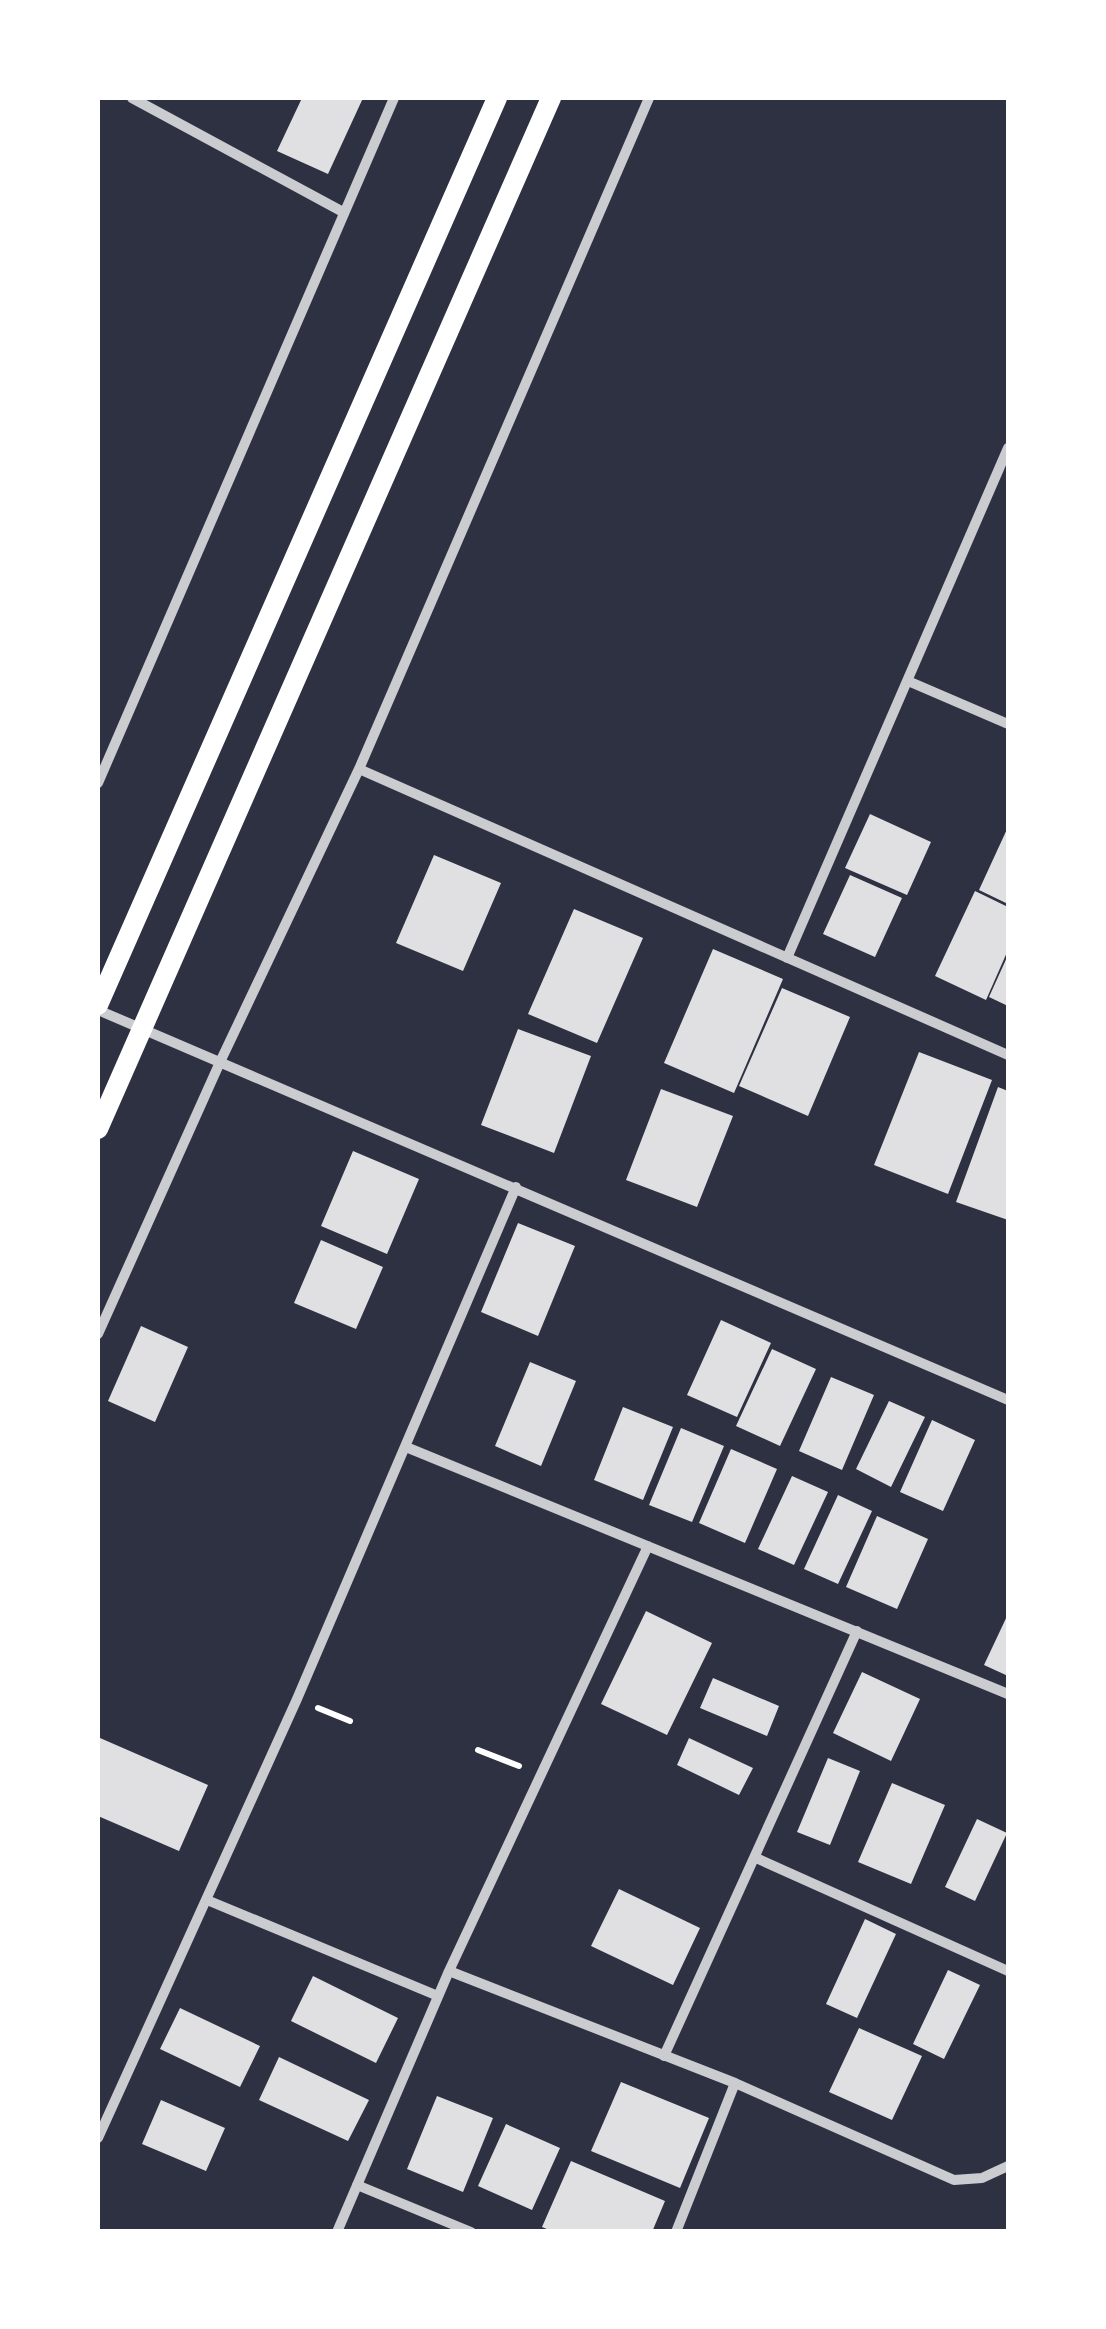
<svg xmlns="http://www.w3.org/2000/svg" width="1106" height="2329" font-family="'Public Sans',sans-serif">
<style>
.building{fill:#e0e0e3}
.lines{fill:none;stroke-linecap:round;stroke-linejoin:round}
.path{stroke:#fff;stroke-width:6}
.minor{stroke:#caccd0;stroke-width:10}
.secondary{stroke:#fff;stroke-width:20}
</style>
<rect width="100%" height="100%" fill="#2d3142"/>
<path class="building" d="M 302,98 L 363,98 L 328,174 L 277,151 Z
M 870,814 L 931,842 L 907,895 L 845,868 Z
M 1008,827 L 1008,904 L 979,890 Z
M 434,855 L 501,883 L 463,971 L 396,943 Z
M 850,875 L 902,898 L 875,957 L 823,934 Z
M 975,891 L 1008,907 L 1008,950 L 986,1000 L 935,976 Z
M 574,909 L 643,938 L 597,1043 L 528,1014 Z
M 713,949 L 783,979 L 734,1093 L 664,1063 Z
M 1008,955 L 1008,1006 L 989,997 Z
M 782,988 L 850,1017 L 808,1116 L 739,1086 Z
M 518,1029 L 591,1056 L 554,1153 L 481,1125 Z
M 919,1052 L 992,1080 L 948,1194 L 874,1165 Z
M 998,1087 L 1008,1091 L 1008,1220 L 956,1202 Z
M 661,1089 L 733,1116 L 697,1207 L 626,1180 Z
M 353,1151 L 419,1179 L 387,1254 L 321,1226 Z
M 518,1223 L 575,1246 L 538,1336 L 481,1312 Z
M 321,1240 L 383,1267 L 356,1329 L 294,1303 Z
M 721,1320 L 771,1343 L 737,1417 L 687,1395 Z
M 141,1326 L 188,1347 L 155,1422 L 108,1401 Z
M 772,1349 L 816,1369 L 780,1446 L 736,1426 Z
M 530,1362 L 576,1381 L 541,1466 L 495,1446 Z
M 831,1377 L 874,1395 L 842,1470 L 799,1451 Z
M 889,1401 L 925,1417 L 891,1487 L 856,1469 Z
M 623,1407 L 673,1427 L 643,1500 L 594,1480 Z
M 932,1420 L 975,1440 L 943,1511 L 900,1492 Z
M 681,1428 L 724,1446 L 692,1522 L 649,1505 Z
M 731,1449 L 777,1469 L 745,1543 L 699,1523 Z
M 792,1476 L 828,1492 L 794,1565 L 758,1549 Z
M 838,1495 L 872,1511 L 838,1584 L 804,1569 Z
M 877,1516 L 928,1539 L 897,1609 L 846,1587 Z
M 646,1611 L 712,1643 L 667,1735 L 601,1704 Z
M 1008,1614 L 1008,1676 L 984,1665 Z
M 862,1672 L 920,1699 L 891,1761 L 833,1733 Z
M 713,1678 L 779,1706 L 767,1736 L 700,1708 Z
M 100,1738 L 208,1785 L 179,1851 L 98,1816 Z
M 689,1738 L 753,1768 L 739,1795 L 677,1765 Z
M 828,1758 L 860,1771 L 830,1845 L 797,1832 Z
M 892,1783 L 945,1805 L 911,1884 L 858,1862 Z
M 977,1819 L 1007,1833 L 975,1901 L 945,1887 Z
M 619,1889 L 700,1928 L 673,1985 L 591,1946 Z
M 865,1919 L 896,1934 L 857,2018 L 826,2004 Z
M 948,1970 L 980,1985 L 944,2059 L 913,2044 Z
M 313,1976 L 398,2018 L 376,2063 L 291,2021 Z
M 180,2008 L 260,2046 L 240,2087 L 160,2049 Z
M 859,2028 L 922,2056 L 892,2120 L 829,2092 Z
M 279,2057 L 369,2100 L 348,2141 L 259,2100 Z
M 621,2082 L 709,2118 L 680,2188 L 591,2151 Z
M 437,2096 L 493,2118 L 463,2192 L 407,2169 Z
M 161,2100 L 225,2128 L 206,2171 L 142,2144 Z
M 506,2124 L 560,2148 L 532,2210 L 478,2186 Z
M 571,2161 L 665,2201 L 652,2232 L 554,2232 L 542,2227 Z"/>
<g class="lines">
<path class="path" d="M 318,1708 L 350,1721
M 478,1750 L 519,1766"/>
<path class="minor" d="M 132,98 L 343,212
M 908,681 L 1008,724
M 359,769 L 1008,1055
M 98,783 L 394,98
M 787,958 L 1008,448
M 98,1010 L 1008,1400
M 98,1334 L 221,1060 L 359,769 L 649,98
M 406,1447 L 1008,1694
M 756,1858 L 1008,1971
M 207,1900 L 438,1996
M 449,1971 L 735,2083 L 954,2180 L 982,2178 L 1008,2166
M 664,2056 L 857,1631
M 98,2138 L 297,1699 L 516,1187
M 357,2185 L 471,2232
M 337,2232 L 449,1971 L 648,1546
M 676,2232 L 735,2083"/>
<path class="secondary" d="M 98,1005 L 497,98
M 98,1129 L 551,98"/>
</g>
<rect width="1106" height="2329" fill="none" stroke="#ffffff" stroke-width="200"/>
</svg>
